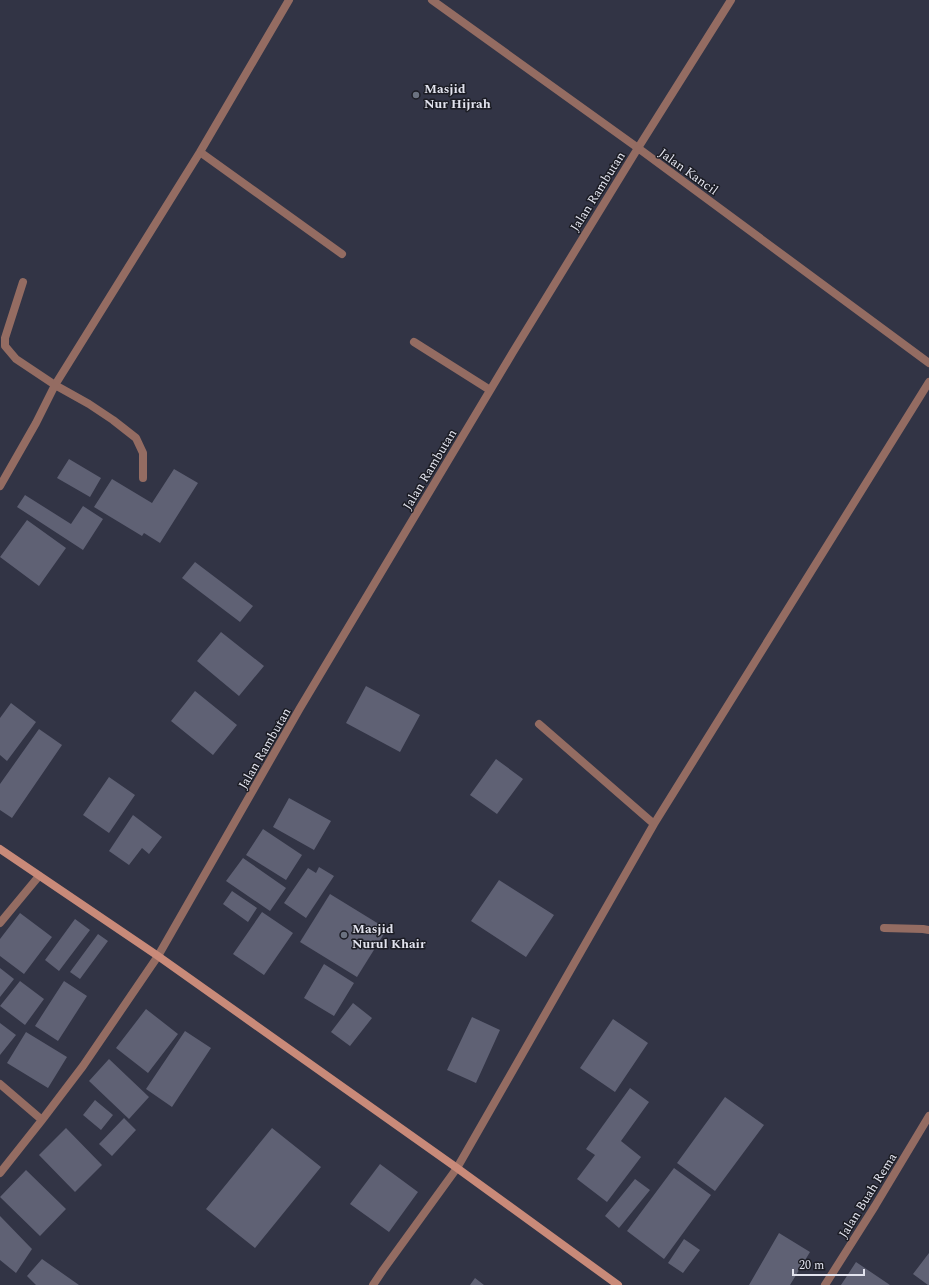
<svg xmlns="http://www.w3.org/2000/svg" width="929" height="1285" font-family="Spectral,serif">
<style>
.building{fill:#5f6174}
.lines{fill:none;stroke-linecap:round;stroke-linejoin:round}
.street{stroke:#946c62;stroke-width:8}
.secondary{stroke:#c98a79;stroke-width:8}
.worship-dot{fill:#6b7280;stroke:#1b1c24;stroke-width:1.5}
.labels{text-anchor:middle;stroke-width:3;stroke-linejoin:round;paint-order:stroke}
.poi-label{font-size:13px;font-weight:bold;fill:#e2e3ee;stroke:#1b1c24;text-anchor:start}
.street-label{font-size:13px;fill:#e2e3ee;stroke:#1b1c24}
</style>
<rect width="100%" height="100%" fill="#323445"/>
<path class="building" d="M 69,459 L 101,478 L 90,497 L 57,478 Z
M 174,469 L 198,483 L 160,543 L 144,533 L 142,536 L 94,507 L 112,479 L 152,503 Z
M 25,495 L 71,524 L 83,506 L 103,519 L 83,550 L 17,507 Z
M 27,520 L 66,548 L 39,586 L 0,557 Z
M 195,562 L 253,606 L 240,622 L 182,578 Z
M 221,632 L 264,666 L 239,696 L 197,661 Z
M 366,686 L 420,715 L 400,752 L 346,723 Z
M 195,691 L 237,725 L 213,755 L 171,721 Z
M 11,703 L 36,722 L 7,761 L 0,755 L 0,718 Z
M 39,729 L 62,745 L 12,818 L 0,810 L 0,784 Z
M 496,759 L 523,779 L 497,814 L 470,795 Z
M 109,777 L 135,795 L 109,833 L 83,815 Z
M 289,798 L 331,821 L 314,850 L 273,827 Z
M 133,815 L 162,837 L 149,854 L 142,848 L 129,865 L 109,851 Z
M 263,829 L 302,855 L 286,880 L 246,855 Z
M 243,858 L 286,888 L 270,911 L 226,881 Z
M 319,867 L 334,876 L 306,918 L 284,903 L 308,868 L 316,873 Z
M 499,880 L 554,915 L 526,957 L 471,921 Z
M 232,891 L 257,908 L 248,922 L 223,904 Z
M 330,894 L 387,929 L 357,977 L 300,942 Z
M 262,912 L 293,933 L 264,975 L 233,954 Z
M 20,913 L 52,937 L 24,974 L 0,956 L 0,939 Z
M 75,919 L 90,930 L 59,971 L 45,960 Z
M 98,934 L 108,941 L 80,979 L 70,972 Z
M 324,964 L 354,983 L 334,1016 L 304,998 Z
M 0,968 L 14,979 L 0,997 Z
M 20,981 L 44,999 L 25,1025 L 0,1006 Z
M 64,981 L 87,996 L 58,1041 L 35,1026 Z
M 353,1003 L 372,1018 L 350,1046 L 331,1032 Z
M 146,1009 L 178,1034 L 148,1073 L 116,1048 Z
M 472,1017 L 500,1030 L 476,1083 L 447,1070 Z
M 613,1019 L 648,1043 L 615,1092 L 580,1068 Z
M 0,1023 L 16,1035 L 0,1055 Z
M 185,1031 L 211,1048 L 172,1107 L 146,1089 Z
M 26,1032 L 67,1057 L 48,1088 L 7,1063 Z
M 109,1059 L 149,1097 L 129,1119 L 89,1081 Z
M 630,1088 L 649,1102 L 621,1141 L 641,1157 L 607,1202 L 577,1179 L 595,1155 L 586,1149 Z
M 725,1097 L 764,1125 L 715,1191 L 677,1163 Z
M 95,1100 L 113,1115 L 101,1130 L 83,1115 Z
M 124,1118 L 136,1130 L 112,1156 L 99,1144 Z
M 66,1128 L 102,1165 L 75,1192 L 39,1155 Z
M 272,1128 L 321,1167 L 255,1248 L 206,1209 Z
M 380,1164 L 418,1192 L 389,1232 L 350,1204 Z
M 674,1168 L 711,1195 L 664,1259 L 627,1231 Z
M 26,1170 L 66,1209 L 40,1236 L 0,1197 Z
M 635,1179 L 650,1190 L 619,1228 L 605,1216 Z
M 0,1216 L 32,1249 L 16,1273 L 0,1260 Z
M 779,1233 L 810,1252 L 790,1285 L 749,1285 Z
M 684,1239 L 700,1250 L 683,1273 L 668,1263 Z
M 929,1253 L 929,1285 L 928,1285 L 913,1274 Z
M 42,1259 L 79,1285 L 36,1285 L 27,1276 Z
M 856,1262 L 890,1285 L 841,1285 Z
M 475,1278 L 484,1285 L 470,1285 Z"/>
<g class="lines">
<path class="street" d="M 432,0 L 638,148 L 929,363
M 200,152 L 342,254
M 23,282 L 5,338 L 5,346 L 16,359 L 55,385 L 89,404 L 113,420 L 136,438 L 143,453 L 143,478
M 414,342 L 490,390
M 0,486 L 36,423 L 55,385 L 200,152 L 289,0
M 539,724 L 654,824
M 0,923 L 39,876
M 884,928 L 923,929 L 929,930
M 0,1084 L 42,1120
M 0,1173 L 42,1120 L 83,1066 L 158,956 L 300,708 L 513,352 L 638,148 L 731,0
M 373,1285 L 383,1270 L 457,1168 L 654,824 L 929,382
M 825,1285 L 875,1206 L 929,1116"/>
<path class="secondary" d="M 0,849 L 158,956 L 457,1168 L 618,1285"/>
</g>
<g class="worship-dot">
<circle cx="416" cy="95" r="4"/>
<circle cx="344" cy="935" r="4"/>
</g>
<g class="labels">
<g class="poi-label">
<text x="424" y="93">Masjid<tspan x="424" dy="15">Nur Hijrah</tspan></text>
<text x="352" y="933">Masjid<tspan x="352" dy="15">Nurul Khair</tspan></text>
</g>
<g class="street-label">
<text transform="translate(689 171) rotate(36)" y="5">Jalan Kancil</text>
<text transform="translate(597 191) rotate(-58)" y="5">Jalan Rambutan</text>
<text transform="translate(429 469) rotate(-59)" y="5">Jalan Rambutan</text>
<text transform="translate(264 748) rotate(-60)" y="5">Jalan Rambutan</text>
<text transform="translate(867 1195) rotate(-58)" y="5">Jalan Buah Rema</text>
</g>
</g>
<path d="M793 1269v6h71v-6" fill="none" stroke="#e2e3ee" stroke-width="2"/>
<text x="799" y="1269" font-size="12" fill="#e2e3ee" stroke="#1b1c24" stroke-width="3" paint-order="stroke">20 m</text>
</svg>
